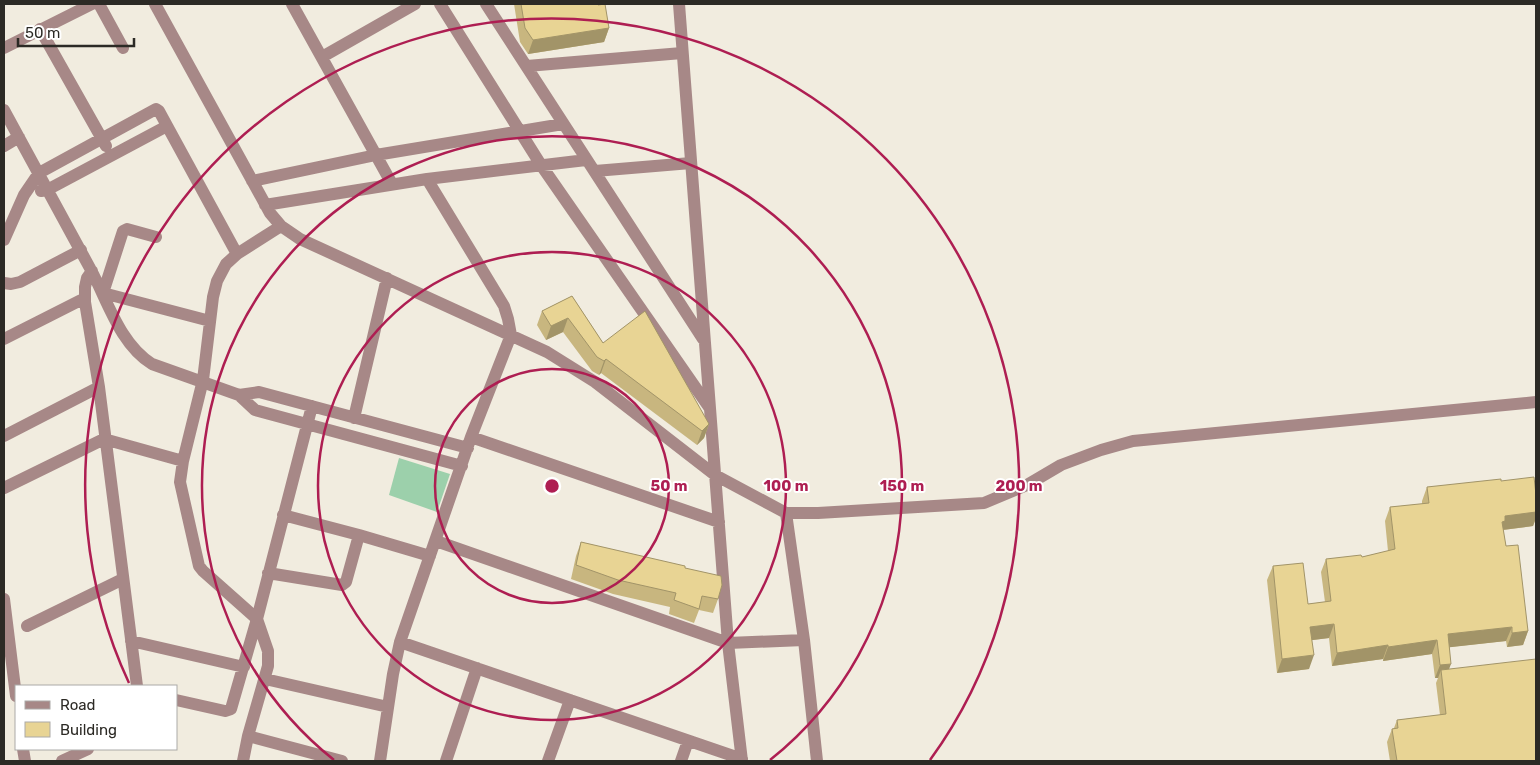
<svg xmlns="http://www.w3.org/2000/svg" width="1540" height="765" font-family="Rubik,sans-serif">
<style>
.green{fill:#9cd0ab}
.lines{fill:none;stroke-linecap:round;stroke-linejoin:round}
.minor{stroke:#a78887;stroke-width:12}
.wall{fill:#c8b67f}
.shaded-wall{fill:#a29468}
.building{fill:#e8d494;stroke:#a29468}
.ring{fill:none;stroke:#ae1e52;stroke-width:2.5}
.centre{fill:#ae1e52;stroke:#fff;stroke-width:2.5}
.ring-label{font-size:15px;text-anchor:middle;font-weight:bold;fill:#ae1e52;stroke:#fff;stroke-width:4;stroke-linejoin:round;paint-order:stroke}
</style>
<rect width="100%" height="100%" fill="#f1ecdf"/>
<path class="green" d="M 399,458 L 450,474 L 437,512 L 389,495 Z"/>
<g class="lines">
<path class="minor" d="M 99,4 L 123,48
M 155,4 L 270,213 L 281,226 L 300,239 L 547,352 L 595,382 L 715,475 L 786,513 L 818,513 L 984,503 L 1027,485 L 1061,465 L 1101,450 L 1133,441 L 1536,402
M 292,4 L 392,184
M 440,4 L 541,165 L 709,407
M 486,4 L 703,339
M 679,4 L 728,643 L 742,761
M 40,29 L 106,146
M 4,48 L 92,4
M 322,57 L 415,4
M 527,66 L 682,53
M 4,110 C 33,163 62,216 91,270 C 108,302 120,344 152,364 L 239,395 L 255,410 L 462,466
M 4,146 L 19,137
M 595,171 L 691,163
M 252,181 L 376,155 L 563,124
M 41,191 L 47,190 L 167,126
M 265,205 L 427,179 L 586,160
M 156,237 L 127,229 L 123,231 L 103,293 L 210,321
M 4,240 L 24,195 L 39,173 L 156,109 L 159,111 L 237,254
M 92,271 L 87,278 L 85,287 L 85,302 L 99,387 L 137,686
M 4,283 L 11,284 L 20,282 L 81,250
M 4,339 L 85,298
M 239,395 L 259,392 L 468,448
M 354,418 L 387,278
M 4,436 L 99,387
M 471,437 L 719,522
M 4,488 L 104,439 L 183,461
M 786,513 L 804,640 L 817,761
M 359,535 L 430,556
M 436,541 L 728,643 L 804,640
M 268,573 L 342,585 L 346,582 L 359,535 L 283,515
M 4,599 L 16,696
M 27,626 L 123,579
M 131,641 L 244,667
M 400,642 L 742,759
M 265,679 L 388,707
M 176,700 L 225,711 L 231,709 L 257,619 L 203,571 L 199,566 L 180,482 L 183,461 L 203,380 L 213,297 L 217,281 L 226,264 L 237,254 L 281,226
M 248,736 L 342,761
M 23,749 L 25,761
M 62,761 L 88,749
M 243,761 L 248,736 L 268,666 L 268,651 L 257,619 L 312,406
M 380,761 L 393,674 L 400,642 L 471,437 L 511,335 L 508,319 L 504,306 L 427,179
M 446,761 L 477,668
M 548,761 L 570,700
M 681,761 L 688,741"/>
</g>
<path class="wall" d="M 514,4 L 597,4 L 609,28 L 604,42 L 528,54 L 520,42 Z
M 572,296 L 603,343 L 709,424 L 704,438 L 697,445 L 601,373 L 599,375 L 592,371 L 563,332 L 546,340 L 537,325 L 542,311 Z
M 1501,481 L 1536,495 L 1536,518 L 1533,526 L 1503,530 L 1506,546 L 1528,631 L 1523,645 L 1507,647 L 1506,641 L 1450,647 L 1449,669 L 1536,761 L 1390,761 L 1387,742 L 1392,729 L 1394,728 L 1397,720 L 1440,715 L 1436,683 L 1438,678 L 1435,678 L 1432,654 L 1383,661 L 1383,659 L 1332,666 L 1329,638 L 1312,640 L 1309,669 L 1277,673 L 1267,580 L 1273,566 L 1308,604 L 1325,602 L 1321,572 L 1326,559 L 1362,557 L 1388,551 L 1385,521 L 1390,507 L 1422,504 L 1422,501 L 1427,487 Z
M 581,542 L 685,568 L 718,599 L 713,613 L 699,610 L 694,623 L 669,614 L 670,607 L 613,594 L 571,579 L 576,556 Z"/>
<path class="shaded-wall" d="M 609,28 L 604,42 L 528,54 L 533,40 Z
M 568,318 L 563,332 L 546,340 L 551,326 Z
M 606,359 L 601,373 L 599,375 L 604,361 Z
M 709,424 L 704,438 L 697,445 L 702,431 Z
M 1536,512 L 1536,518 L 1533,526 L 1502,530 L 1497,536 L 1505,516 Z
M 1334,624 L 1329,638 L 1305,641 L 1310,627 Z
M 1512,627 L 1506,641 L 1443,648 L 1448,634 Z
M 1528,631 L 1523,645 L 1507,647 L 1512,633 Z
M 1437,640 L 1432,654 L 1383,661 L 1388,647 Z
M 1388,645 L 1383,659 L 1332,666 L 1337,653 Z
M 1314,655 L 1309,669 L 1277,673 L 1282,659 Z
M 1451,664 L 1446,677 L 1441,670 L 1438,678 L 1435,678 L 1440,665 Z"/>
<path class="building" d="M 521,4 L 597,4 L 598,5 L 605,4 L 609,28 L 533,40 L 525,28 Z
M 572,296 L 603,343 L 645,311 L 709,424 L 702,431 L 606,359 L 604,361 L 597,357 L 568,318 L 551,326 L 542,311 Z
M 1534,477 L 1536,495 L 1536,512 L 1505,516 L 1505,521 L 1502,522 L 1506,546 L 1518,545 L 1528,631 L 1512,633 L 1512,627 L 1448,634 L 1451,664 L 1440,665 L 1437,640 L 1388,647 L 1388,645 L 1337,653 L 1334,624 L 1310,627 L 1314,655 L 1282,659 L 1273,566 L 1303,563 L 1308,604 L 1331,601 L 1326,559 L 1361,555 L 1362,557 L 1395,549 L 1390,507 L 1429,503 L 1427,487 L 1501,479 L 1501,481 Z
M 581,542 L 685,566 L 685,568 L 721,576 L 722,585 L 718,599 L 702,596 L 699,609 L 674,600 L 676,593 L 618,580 L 576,565 Z
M 1536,659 L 1536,761 L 1397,761 L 1392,729 L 1398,728 L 1397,720 L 1446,714 L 1441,670 Z"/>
<g class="ring">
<circle cx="552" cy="486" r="117"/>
<circle cx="552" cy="486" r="234"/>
<path d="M334 760A350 350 0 1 1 770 760"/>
<path d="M129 683A467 467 0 1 1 930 760"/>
</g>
<circle cx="552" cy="486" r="8" class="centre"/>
<g class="ring-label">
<text x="669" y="491">50 m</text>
<text x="786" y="491">100 m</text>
<text x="902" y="491">150 m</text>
<text x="1019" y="491">200 m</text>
</g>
<rect width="1540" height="765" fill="none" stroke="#2c2a25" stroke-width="10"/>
<rect x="15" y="685" width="162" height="65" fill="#ffffff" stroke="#abaaa8"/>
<rect x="25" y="701" width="25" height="8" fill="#a78887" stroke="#abaaa8"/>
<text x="60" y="710" font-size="15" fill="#2c2a25">Road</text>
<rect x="25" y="722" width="25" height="15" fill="#e8d494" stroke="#abaaa8"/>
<text x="60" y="735" font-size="15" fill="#2c2a25">Building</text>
<path d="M18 38v8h116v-8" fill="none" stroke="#2c2a25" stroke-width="2.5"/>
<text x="25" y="38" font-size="15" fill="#2c2a25" stroke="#ffffff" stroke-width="4" paint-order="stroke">50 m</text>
</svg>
